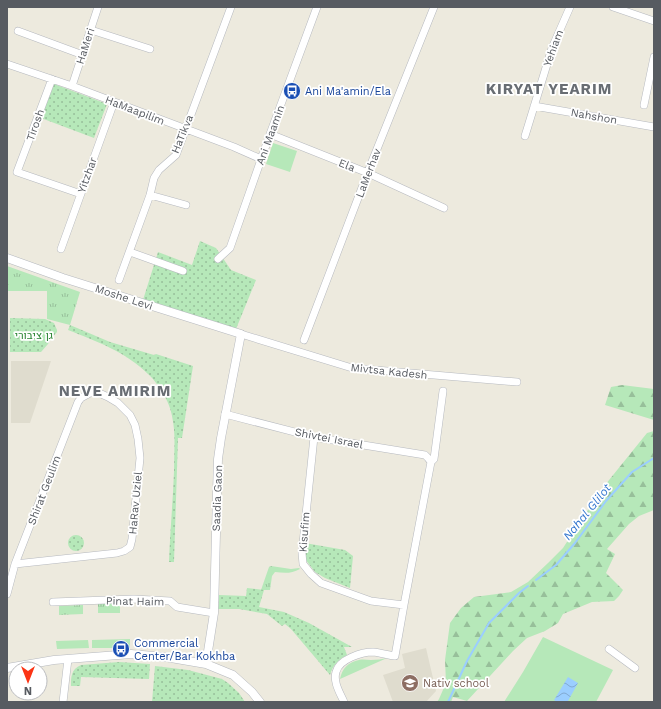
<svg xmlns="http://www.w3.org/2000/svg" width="661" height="709" font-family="'Work Sans',Heebo,sans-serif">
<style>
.education{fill:#dfdcce}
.grass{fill:url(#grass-tufts)}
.forest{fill:url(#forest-firs)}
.park{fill:url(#park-dots)}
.garden{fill:#b6e8b9}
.water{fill:url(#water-waves)}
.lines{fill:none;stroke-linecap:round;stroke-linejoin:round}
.stream{stroke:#9bceff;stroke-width:2}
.minor-casing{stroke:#b6b9bf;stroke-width:8}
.tertiary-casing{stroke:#b6b9bf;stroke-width:9}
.minor{stroke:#fff;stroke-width:7}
.tertiary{stroke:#fff;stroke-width:8}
.labels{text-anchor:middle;stroke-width:3.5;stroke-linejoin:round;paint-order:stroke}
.street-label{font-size:11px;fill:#575b61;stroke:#fff}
.transit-label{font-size:11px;fill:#164399;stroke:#fff;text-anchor:start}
.park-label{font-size:11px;fill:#2b8534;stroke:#fff}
.education-label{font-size:11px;fill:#785e54;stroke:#fff;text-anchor:start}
.water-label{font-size:12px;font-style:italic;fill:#3275ce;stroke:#fff}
.district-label{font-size:15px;font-weight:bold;letter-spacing:1px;fill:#686d73;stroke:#fff}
</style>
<defs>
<pattern id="grass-tufts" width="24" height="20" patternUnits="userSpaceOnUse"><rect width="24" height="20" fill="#b6e8b9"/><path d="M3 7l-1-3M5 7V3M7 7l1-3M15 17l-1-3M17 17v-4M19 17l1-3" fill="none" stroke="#97bf9a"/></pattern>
<pattern id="forest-firs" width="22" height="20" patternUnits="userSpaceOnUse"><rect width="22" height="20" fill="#b6e8b9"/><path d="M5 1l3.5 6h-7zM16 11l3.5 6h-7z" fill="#97bf9a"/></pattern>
<pattern id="park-dots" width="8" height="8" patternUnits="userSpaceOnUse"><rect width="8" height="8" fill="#b6e8b9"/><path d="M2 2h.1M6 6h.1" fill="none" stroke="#97bf9a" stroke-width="1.8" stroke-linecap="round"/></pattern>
<pattern id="water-waves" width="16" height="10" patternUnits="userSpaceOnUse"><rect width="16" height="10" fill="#9bceff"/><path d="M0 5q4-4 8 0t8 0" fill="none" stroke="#81aad2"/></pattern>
</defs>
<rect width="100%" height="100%" fill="#edeade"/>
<path class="education" d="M 11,361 L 51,361 L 30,423 L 11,423 Z
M 426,648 L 436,691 L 426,702 L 393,702 L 383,675 L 405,668 L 402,654 Z"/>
<path class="grass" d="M 7,266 L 80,292 L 70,325 L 47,319 L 47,291 L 7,291 Z
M 271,566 L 291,569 L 299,568 L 300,569 C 291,574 284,573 275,572 L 272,576 L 270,590 L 261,590 L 269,567 Z
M 98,603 L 120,603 L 120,613 L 98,613 Z
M 83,605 L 83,614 L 59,615 L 59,606 Z"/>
<path class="forest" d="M 622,385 L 654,389 L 654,420 L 605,405 L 611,387 Z
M 654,431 L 654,510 L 639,516 L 629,524 L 607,549 L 615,554 L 606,573 L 623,590 L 619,596 L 614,601 L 592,602 L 563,614 L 558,623 L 545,631 L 527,638 L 513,651 L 467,701 L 453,697 L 451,702 L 437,702 L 439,699 L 446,683 L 445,660 L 450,623 L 461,608 L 474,597 L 511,592 L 528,582 L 548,563 L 563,548 L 601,490 L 647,433 Z"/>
<path class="park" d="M 54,84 L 107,104 L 94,138 L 41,118 Z
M 200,241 L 216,248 L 231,270 L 256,280 L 236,329 L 143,300 L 158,252 L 192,265 Z
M 10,318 L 45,319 L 54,323 L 57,330 L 57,332 L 51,339 L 48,344 L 41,352 L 10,352 Z
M 70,325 L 110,342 L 154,355 L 156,354 L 193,366 L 182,438 L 178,438 L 174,562 L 169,562 C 170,532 173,501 174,471 C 174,452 176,434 172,416 C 170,402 158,383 148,374 C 126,352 96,341 68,330 Z
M68 543a8 8 0 1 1 16 0a8 8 0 1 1-16 0Z
M 305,543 L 345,550 L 353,556 L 350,588 L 325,578 L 315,572 L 305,559 Z
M 247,588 L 264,590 L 259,607 L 284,612 L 309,623 L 352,647 L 344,647 L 347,655 C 338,660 333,665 330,675 L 291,629 L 285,624 L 282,626 L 267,614 L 239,609 L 218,609 L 219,595 L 246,596 Z
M 119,662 L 150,664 L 149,679 L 81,677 L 80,686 L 71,686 C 71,677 71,669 81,665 Z
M 155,666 L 188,670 L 222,679 L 228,683 L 239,693 L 245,702 L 152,702 Z"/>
<path class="garden" d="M 273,143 L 297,151 L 290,172 L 266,164 Z
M 543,637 L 613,670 L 596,702 L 504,702 L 523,672 Z
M 130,639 L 130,648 L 92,648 L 92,640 Z
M 88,640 L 89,648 L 57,649 L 56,641 Z
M 387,658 L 340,679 C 342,669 348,662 359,660 C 363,659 367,660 371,660 C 377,660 382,659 387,658 Z"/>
<path class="water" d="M 568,677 L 578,683 L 568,701 L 568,702 L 557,702 L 554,700 Z"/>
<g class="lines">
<path class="stream" d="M 536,580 L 556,565 L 575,543 L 606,501 L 632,472 L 654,458
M 448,702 L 467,661 L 489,623 L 519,593 L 528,586"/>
<g class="minor-casing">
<path id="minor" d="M 613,7 L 654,21
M 91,30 L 150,49
M 18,31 L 83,55
M 7,64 L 72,86 L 234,147 L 261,159
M 52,79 L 17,172 L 81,194
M 72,86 L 98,7
M 644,105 L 654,57
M 534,106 L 654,127
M 270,134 L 368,173 L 444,208
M 525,136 L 552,48 L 570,7
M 150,195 L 186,205
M 61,249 L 114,102
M 130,252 L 183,271
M 218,259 L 230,248 L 270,134 L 317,7
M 119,280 L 150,195 L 154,178 L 159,170 L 176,155 L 231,7
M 241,334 L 352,368 L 517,382
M 304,340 L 371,164 L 434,7
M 225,414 L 314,437 L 425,455 L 428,458 L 431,462
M 314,437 L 302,553 L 303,564 L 311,574 L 321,583 L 371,601 L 404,605
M 7,594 L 15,564 L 78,402 L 81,398 L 90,393 L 99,393 L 108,397 L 118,403 L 130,415 L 135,425 L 138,439 L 140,458 L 132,539 L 130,547 L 124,551 L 117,553 L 15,564
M 53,602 L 134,599 L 170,601 L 177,607 L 214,613
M 609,649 L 635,668
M 63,702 L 68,659
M 344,702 C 340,693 333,682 336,672 C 339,659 362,652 373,652 C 381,653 388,655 395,656 L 404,605 L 431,462 L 434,459 L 443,391"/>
</g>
<g class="tertiary-casing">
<path id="tertiary" d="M 7,258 L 63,278 L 241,334 L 221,438 L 218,459 L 217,493 L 214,613 L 206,664
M 7,668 L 54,660 L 131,654 L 165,657 L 206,664 L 233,675 L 252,692 L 260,702"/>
</g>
<use href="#minor" class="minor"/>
<use href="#tertiary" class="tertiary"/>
</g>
<defs>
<g id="bus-disc" transform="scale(0.9)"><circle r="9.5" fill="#1a4fb4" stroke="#fff"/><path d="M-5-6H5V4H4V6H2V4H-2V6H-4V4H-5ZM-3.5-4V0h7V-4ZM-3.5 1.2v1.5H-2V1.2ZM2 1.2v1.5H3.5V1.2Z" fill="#fff"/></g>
<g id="school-disc" transform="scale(0.9)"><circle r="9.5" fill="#8d6e63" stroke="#fff"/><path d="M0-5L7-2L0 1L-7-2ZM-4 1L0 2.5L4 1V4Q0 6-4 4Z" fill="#fff"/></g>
</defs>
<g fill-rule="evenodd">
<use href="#bus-disc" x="292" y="91"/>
<use href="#bus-disc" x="121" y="649"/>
<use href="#school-disc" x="410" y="683"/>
</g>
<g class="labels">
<g class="street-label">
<text transform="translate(85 46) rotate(-72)" y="4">HaMeri</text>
<text transform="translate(553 48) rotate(-70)" y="4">Yehiam</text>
<text transform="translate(135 110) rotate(21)" y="4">HaMaapilim</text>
<text transform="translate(594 116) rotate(10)" y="4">Nahshon</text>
<text transform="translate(35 125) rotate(-70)" y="4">Tirosh</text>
<text transform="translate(182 134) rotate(-68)" y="4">HaTikva</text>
<text transform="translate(270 135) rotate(-70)" y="4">Ani Maamin</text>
<text transform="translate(347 165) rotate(22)" y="4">Ela</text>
<text transform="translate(368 173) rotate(-69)" y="4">LaMerhav</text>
<text transform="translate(87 175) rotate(-70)" y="4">Yitzhar</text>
<text transform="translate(124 297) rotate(18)" y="4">Moshe Levi</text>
<text transform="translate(389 371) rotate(6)" y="4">Mivtsa Kadesh</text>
<text transform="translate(329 438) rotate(11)" y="4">Shivtei Israel</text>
<text transform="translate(44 490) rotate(-69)" y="4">Shirat Geulim</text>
<text transform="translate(217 498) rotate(-88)" y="4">Saadia Gaon</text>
<text transform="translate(135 503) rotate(-85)" y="4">HaRav Uziel</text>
<text transform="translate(304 532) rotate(-86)" y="4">Kisufim</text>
<text transform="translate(135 601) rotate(1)" y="4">Pinat Haim</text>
</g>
<g class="transit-label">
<text x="305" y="95">Ani Ma'amin/Ela</text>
<text x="134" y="647">Commercial<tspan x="134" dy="13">Center/Bar Kokhba</tspan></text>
</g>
<g class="park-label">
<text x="34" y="339">גן ציבורי</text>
</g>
<g class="education-label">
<text x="423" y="687">Nativ school</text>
</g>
<g class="water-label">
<text transform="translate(587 512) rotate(-51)" y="4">Nahal Glilot</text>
</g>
<g class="district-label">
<text x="549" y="94">KIRYAT YEARIM</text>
<text x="115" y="396">NEVE AMIRIM</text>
</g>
</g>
<rect width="661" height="709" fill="none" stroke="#575b61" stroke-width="16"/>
<g transform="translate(28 681) rotate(180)"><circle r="19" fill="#ffffff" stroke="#bcbdc0"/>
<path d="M0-3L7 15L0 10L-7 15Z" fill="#fb3415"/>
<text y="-6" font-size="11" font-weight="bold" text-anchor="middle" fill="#575b61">N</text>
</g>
</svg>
